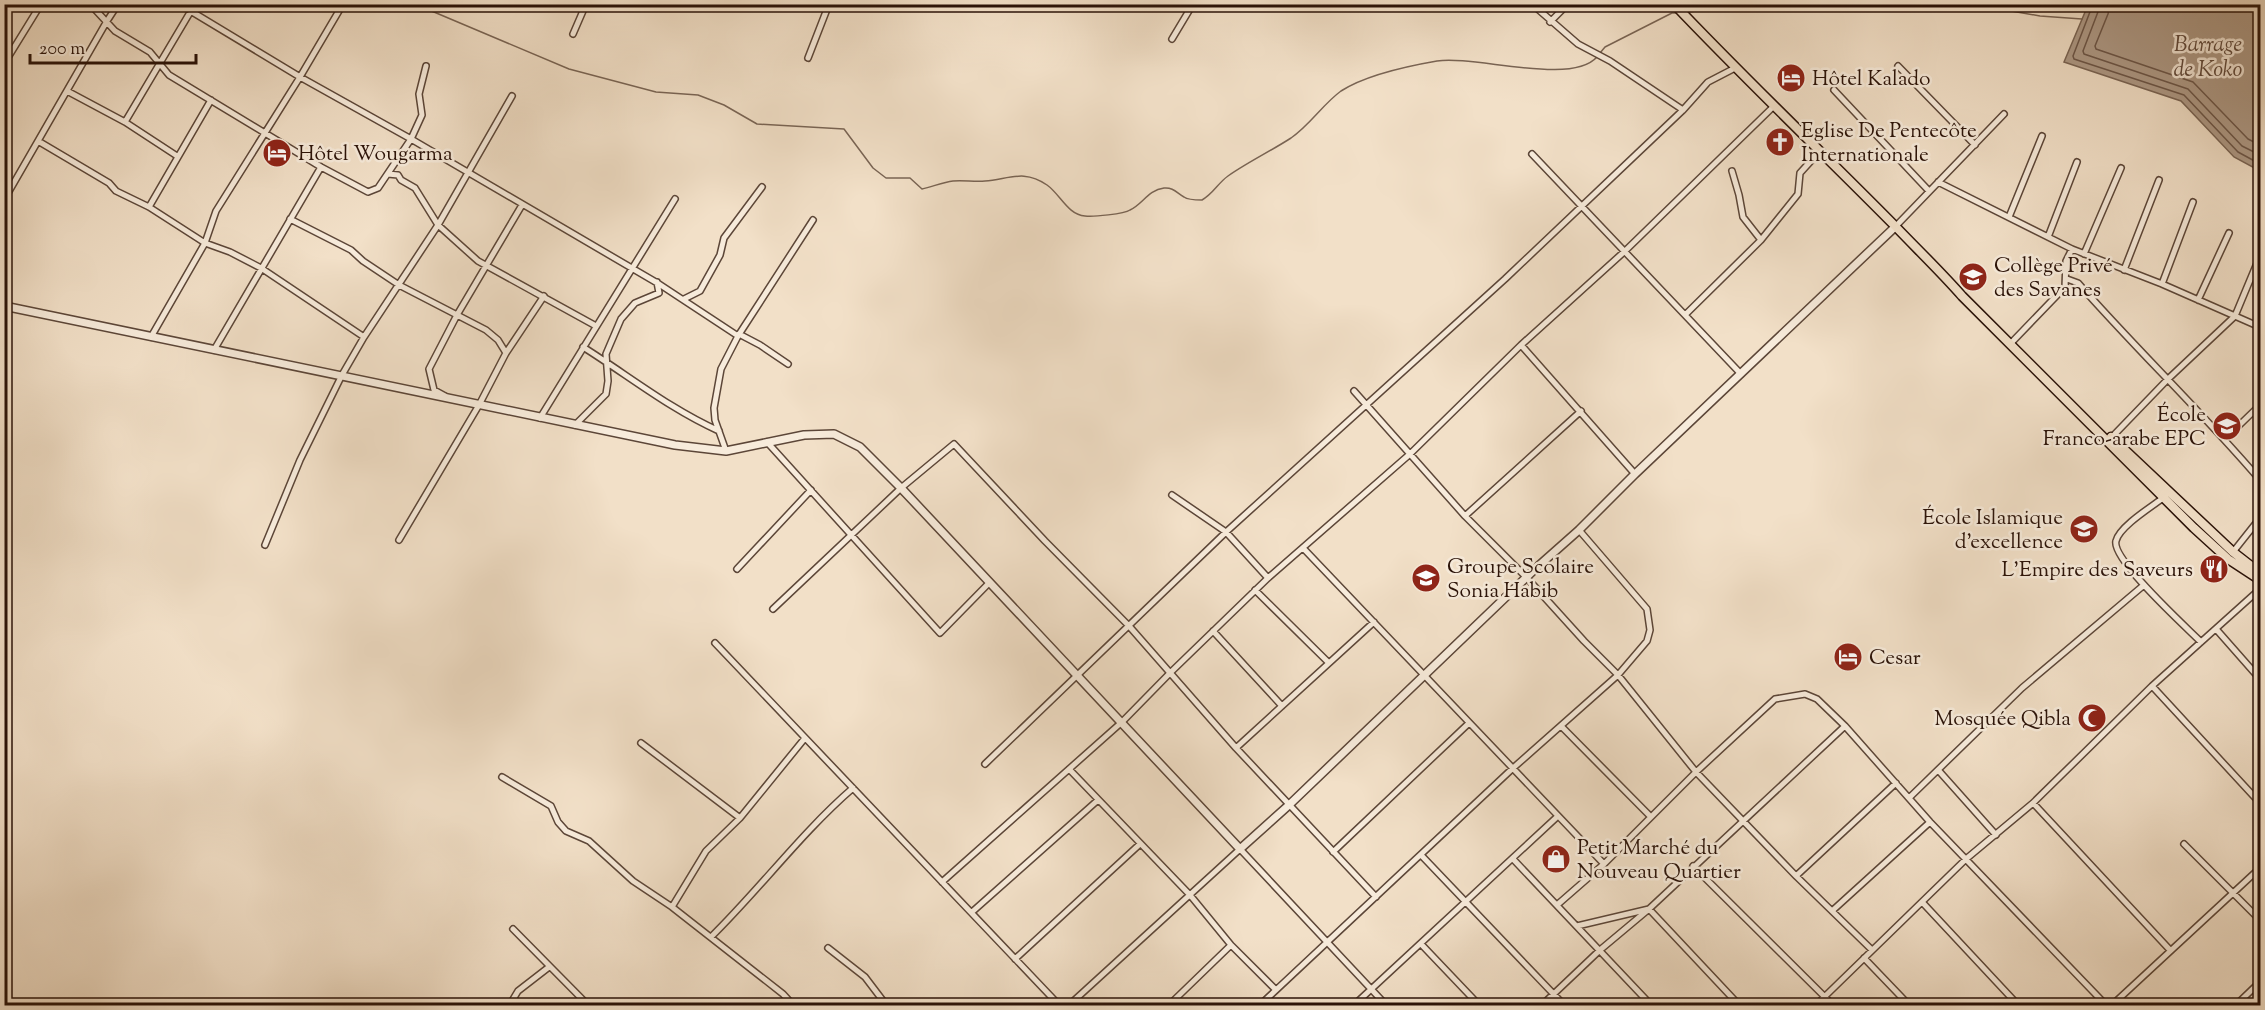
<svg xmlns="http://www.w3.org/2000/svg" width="2265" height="1010" font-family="'Sorts Mill Goudy',serif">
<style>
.water{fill:#ae9a87;stroke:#796454;stroke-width:1.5}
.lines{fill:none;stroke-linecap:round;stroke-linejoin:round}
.shore{stroke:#6c5648;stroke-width:1.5}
.stream{stroke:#796454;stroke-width:1.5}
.minor-casing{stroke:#5c4638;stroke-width:8}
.tertiary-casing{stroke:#5c4638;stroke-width:10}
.primary-casing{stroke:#2a1208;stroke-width:11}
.minor{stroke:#f7ebdb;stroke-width:5}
.tertiary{stroke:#f7ebdb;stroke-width:7}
.primary{stroke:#f2e0c8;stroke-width:8}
.labels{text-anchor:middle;stroke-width:5;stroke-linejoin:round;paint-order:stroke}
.poi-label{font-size:21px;fill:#2a1208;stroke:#f7ebdb;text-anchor:start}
.water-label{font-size:22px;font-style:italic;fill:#5f483b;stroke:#f7ebdb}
</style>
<rect width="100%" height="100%" fill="#f2e0c8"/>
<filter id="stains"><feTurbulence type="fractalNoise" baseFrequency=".00333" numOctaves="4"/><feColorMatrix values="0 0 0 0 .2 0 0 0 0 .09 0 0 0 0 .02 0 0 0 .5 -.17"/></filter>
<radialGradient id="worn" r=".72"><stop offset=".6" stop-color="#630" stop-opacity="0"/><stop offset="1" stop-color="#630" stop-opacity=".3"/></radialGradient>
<path class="water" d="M 2088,5 L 2260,5 L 2260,171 L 2234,157 L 2181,101 L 2064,62 Z"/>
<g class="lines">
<path class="shore" d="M 2093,4 L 2073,56 L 2074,59 L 2184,95 L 2238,152 L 2260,164
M 2101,4 L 2083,51 L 2084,54 L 2188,89 L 2242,146 L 2260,155
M 2110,4 L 2108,14 L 2095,46 L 2096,49 L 2193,82 L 2248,139 L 2260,145"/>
<path class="stream" d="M 415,4 L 569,69 L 656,92 L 698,95 L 724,105 L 757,124 L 844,129 L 873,168 L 886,178 L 910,178 L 922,189 C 932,187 943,182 953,181 C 963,180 975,182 985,181 C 1009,179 1024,169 1047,185 C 1060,194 1068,215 1085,216 C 1093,217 1124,214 1130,210 C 1143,204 1148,190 1164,188 C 1173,187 1177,193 1184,197 C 1188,200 1197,200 1202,200 C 1213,194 1218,183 1228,176 C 1248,162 1271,151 1291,138 C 1310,125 1323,104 1341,91 C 1366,75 1408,66 1437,61 C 1474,55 1571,86 1597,57
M 1971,4 L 2040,16 L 2082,19
M 1688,12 L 1755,4
M 1600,53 L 1605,47 L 1672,13 L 1677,13"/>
<g class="minor-casing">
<path id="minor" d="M 90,4 L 115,31 L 150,52 L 169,75 L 321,167 L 368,192 L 378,188 L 411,139 L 422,115 L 419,94 L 426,66
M 179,4 L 300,77 L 411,139 L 659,284 L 738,336
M 1532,4 L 1578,44 L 1610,61 L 1683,110
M 1550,22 L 1568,4
M 573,34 L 586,4
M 1172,39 L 1193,4
M 808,58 L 829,4
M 4,64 L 41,4
M 1898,66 L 1975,145
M 1834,90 L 1929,191
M 67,91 L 125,122
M 38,141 L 109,183 L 116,191 L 149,207 L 205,243 L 230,252 L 261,268 L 364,337
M 1532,154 L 1741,374
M 177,156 L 125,122 L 195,4
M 1732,171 L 1739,195 L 1743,217 L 1761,240
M 388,174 L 398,175 L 401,180 L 415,188 L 438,225 L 478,261 L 596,326
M 1938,182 L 2072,249 L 2162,284 L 2260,327
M 4,200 L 107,21 L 118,4
M 149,207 L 211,100
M 2009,217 L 2042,136
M 290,219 L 351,250 L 363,261 L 399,285 L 486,330 L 498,340 L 506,353
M 1895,227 L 2004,114
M 2048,237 L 2077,162
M 2084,254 L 2121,168
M 2124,270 L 2159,180
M 2067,279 L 2078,283 C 2137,350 2202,412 2260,480
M 2162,284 L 2193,202
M 684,299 L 700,291 L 720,255 L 724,238 L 762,187
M 2198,300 L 2229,233
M 1686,314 L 1761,240 L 1798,194 L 1800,173 L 1820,151
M 739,334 L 760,345 L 788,364
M 151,337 L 205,243 L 216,211 L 300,77 L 343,4
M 2013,341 L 2065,287 L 2066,261 L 2072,249
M 1521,345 L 1635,474
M 583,347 C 629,376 670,409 719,431
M 214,350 L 321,167
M 1354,391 L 1465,516 L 1527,578 L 1584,641 L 1618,675 L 1696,772 L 1796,876 L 1872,950
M 445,396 L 434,390 L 429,369 L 457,315 L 522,205
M 540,418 L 675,199
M 575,425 L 606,394 L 608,381 L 606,354 L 621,319 L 635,303 L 659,293 L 657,282
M 2111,438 L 2167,380 L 2235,316 L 2260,256
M 2225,439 L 2257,408 L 2260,399
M 767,442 L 940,633 L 990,582
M 726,451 L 715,420 L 714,408 L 721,369 L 738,336 L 813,220
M 1172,495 L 1226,532 L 1268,578
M 2163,498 C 2151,507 2119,527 2116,541 C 2111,559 2186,627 2201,642
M 1465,516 L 1581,411
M 399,540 L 479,405 L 506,353 L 544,296
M 265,545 L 300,460 L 342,375 L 364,337 L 438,225 L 512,96
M 1303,548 L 1604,864
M 2233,552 L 2260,518
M 737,569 L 811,490
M 1255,590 L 1329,663
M 773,609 L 901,488 L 954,444 L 1045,541 L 1129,626 L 1236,748 L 1376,897
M 2216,629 L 2260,679
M 1213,631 L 1282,706
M 715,643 L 1060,1006
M 2152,686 L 2260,803
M 1561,726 L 1651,817
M 641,743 L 740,818
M 1236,748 L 1374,622
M 985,764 L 1226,532 L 1505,279 L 1683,110 L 1708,82 L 1735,68
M 1069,769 L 1190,895 L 1231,945 L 1276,990
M 1939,771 L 1996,835
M 502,777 L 551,806 L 558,822 L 566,831 L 589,841 L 633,881 L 672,907 L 783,994 L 794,1006
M 1909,798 L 2022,688 L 2144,585
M 2033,803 L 2170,950
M 2184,844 L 2260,920
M 1333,852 L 1468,724
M 1421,855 L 1565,1006
M 1513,859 L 1652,1006
M 1693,866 L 1834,1006
M 1796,876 L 1896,783
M 942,882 L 1122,722 L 1171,672 L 1268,578 L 1410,454 L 1521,345 L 1625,251 L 1774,106
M 1922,902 L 2019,1006
M 1557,905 L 1604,864 L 1696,772 L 1775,699 L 1805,694 L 1817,699 L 1845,726 L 1930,822 L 2107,1006
M 672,907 L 706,851 L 740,818 L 805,738
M 1832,911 L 1930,822
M 972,912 L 1098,800
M 1577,926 L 1649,909 L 1740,1006
M 513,929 L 589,1006
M 711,937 C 760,889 801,833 853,788
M 1421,944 L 1480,1006
M 828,948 L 865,977 L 887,1006
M 1864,958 L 1910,1006
M 1015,959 L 1140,844
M 417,1004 L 418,1006
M 509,1006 L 518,991 L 549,967
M 1068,1006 L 1240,849 L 1387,1006
M 1168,1006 L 1231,945
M 1259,1006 L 1512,769 L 1618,675 L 1647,641 L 1650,630 L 1647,609 L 1579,530
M 1353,1006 L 1558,816
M 1541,1006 L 1600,950 L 1649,909 L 1845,726
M 1815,1006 L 1966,859 L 2033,803 L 2152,686 L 2260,589
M 2111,1006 L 2260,868
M 2235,1006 L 2260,982"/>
</g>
<g class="tertiary-casing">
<path id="tertiary" d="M 4,306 L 675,445 L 726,451 L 804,435 L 834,434 L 860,447 L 901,488 L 1240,849 L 1289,805 L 1535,569 L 1579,530 L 1635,474 L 1895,227"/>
</g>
<g class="primary-casing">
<path id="primary" d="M 1674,4 C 1746,80 1822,152 1896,227 C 1918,250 1941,272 1962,296 L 2194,528 L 2228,559 L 2260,580
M 2111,437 L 2233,552 L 2260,573"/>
</g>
<use href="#minor" class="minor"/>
<use href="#tertiary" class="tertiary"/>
<use href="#primary" class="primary"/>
</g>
<defs>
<g id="hotel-disc" transform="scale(1.5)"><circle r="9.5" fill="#8f2418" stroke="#f7ebdb"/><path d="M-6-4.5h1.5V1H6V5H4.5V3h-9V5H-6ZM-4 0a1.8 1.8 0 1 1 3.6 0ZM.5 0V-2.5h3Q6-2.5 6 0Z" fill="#fff"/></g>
<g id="church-disc" transform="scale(1.5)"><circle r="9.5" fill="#8f2418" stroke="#f7ebdb"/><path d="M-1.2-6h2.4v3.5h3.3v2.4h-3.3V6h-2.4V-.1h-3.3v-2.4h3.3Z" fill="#fff"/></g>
<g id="school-disc" transform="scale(1.5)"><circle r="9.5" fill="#8f2418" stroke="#f7ebdb"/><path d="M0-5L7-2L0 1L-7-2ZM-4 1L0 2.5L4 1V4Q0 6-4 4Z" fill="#fff"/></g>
<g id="restaurant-disc" transform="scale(1.5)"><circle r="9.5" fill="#8f2418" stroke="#f7ebdb"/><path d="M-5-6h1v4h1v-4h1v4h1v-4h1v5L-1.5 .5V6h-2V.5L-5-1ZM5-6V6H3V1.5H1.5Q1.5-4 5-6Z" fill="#fff"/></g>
<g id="mosque-disc" transform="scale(1.5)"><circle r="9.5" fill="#8f2418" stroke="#f7ebdb"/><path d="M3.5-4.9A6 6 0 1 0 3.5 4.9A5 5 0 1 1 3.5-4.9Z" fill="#fff"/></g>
<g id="shop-disc" transform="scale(1.5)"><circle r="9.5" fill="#8f2418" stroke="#f7ebdb"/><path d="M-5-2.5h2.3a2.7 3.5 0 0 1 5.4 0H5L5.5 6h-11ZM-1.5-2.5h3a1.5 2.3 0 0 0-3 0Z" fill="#fff"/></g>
</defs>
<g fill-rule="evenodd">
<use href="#hotel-disc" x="1791" y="78"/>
<use href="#church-disc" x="1780" y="142"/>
<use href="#hotel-disc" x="277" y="153"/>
<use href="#school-disc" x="1973" y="277"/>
<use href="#school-disc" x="2227" y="426"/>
<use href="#school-disc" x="2084" y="529"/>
<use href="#restaurant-disc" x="2214" y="569"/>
<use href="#school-disc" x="1426" y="578"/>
<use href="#hotel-disc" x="1848" y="657"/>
<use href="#mosque-disc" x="2092" y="718"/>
<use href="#shop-disc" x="1556" y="859"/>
</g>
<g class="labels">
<g class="poi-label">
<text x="1812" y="85">Hôtel Kalado</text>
<text x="1801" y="137">Eglise De Pentecôte<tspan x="1801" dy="24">Internationale</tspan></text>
<text x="298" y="160">Hôtel Wougarma</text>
<text x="1994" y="272">Collège Privé<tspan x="1994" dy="24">des Savanes</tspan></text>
<text x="2206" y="421" text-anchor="end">École<tspan x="2206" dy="24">Franco-arabe EPC</tspan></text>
<text x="2063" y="524" text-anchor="end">École Islamique<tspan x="2063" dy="24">d'excellence</tspan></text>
<text x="1447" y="573">Groupe Scolaire<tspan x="1447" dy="24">Sonia Habib</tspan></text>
<text x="2193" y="576" text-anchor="end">L'Empire des Saveurs</text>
<text x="1869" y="664">Cesar</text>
<text x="2071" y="725" text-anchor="end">Mosquée Qibla</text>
<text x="1577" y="854">Petit Marché du<tspan x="1577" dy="24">Nouveau Quartier</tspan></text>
</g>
<g class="water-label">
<text x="2208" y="51">Barrage<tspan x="2208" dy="25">de Koko</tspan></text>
</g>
</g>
<rect width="2265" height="1010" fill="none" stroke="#f2e0c8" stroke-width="24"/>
<rect x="6" y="6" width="2253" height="998" fill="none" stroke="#2a1208" stroke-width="3"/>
<rect x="12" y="12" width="2241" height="986" fill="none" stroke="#2a1208" stroke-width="1.5"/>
<path d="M30 54v9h166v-9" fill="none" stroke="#2a1208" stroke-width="3"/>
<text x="39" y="54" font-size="18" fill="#2a1208" stroke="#f7ebdb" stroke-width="4.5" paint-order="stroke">200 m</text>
<rect width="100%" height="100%" filter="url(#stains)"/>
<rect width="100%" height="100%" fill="url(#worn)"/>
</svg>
